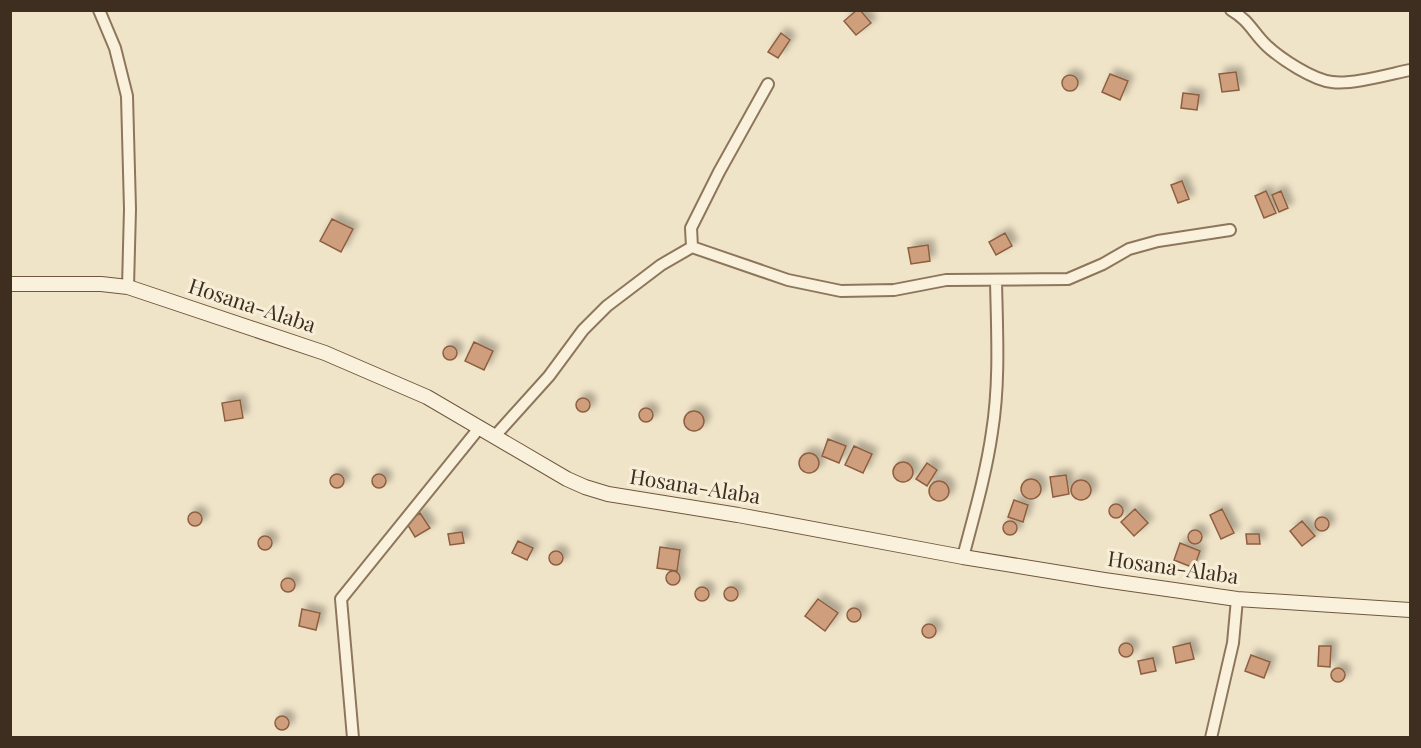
<svg xmlns="http://www.w3.org/2000/svg" width="1421" height="748" font-family="'Playfair Display',serif">
<style>
.building{fill:#cf9f7d;stroke:#8d5f41;stroke-width:1.5;filter:url(#shadow)}
.lines{fill:none;stroke-linecap:round;stroke-linejoin:round}
.street-casing{stroke:#8d765c;stroke-width:14}
.secondary-casing{stroke:#6f573f;stroke-width:16}
.street{stroke:#faf1dc;stroke-width:10}
.secondary{stroke:#faf1dc;stroke-width:14}
.labels{text-anchor:middle;stroke-width:6;stroke-linejoin:round;paint-order:stroke}
.street-label{font-size:21px;fill:#3d2e20;stroke:#f7eed8}
</style>
<defs>
<filter id="shadow"><feDropShadow dx="5.5" dy="-5.5" stdDeviation="3" flood-color="#0004"/></filter>
</defs>
<rect width="100%" height="100%" fill="#f0e4c8"/>
<path class="building" d="M 857,10 L 860,10 L 871,23 L 856,35 L 844,21 Z
M 781,33 L 790,40 L 778,58 L 768,52 Z
M 1236,72 L 1239,90 L 1222,92 L 1219,74 Z
M 1110,74 L 1128,81 L 1120,100 L 1102,92 Z
M1062 83a8 8 0 1 1 16 0a8 8 0 1 1-16 0Z
M 1183,93 L 1199,95 L 1197,110 L 1181,108 Z
M 1182,181 L 1189,199 L 1178,203 L 1171,185 Z
M 1266,191 L 1276,213 L 1264,218 L 1255,196 Z
M 1281,191 L 1288,208 L 1279,212 L 1272,195 Z
M 332,219 L 353,229 L 341,252 L 320,241 Z
M 1005,233 L 1012,246 L 996,255 L 989,242 Z
M 928,245 L 930,261 L 911,264 L 908,248 Z
M 474,342 L 493,351 L 484,370 L 465,361 Z
M443 353a7 7 0 1 1 14 0a7 7 0 1 1-14 0Z
M576 405a7 7 0 1 1 14 0a7 7 0 1 1-14 0Z
M 240,400 L 243,418 L 225,421 L 222,403 Z
M639 415a7 7 0 1 1 14 0a7 7 0 1 1-14 0Z
M684 421a10 10 0 1 1 20 0a10 10 0 1 1-20 0Z
M 828,439 L 846,446 L 839,463 L 822,456 Z
M 854,446 L 872,454 L 863,473 L 845,465 Z
M799 463a10 10 0 1 1 20 0a10 10 0 1 1-20 0Z
M893 472a10 10 0 1 1 20 0a10 10 0 1 1-20 0Z
M 927,463 L 937,470 L 927,486 L 916,479 Z
M372 481a7 7 0 1 1 14 0a7 7 0 1 1-14 0Z
M330 481a7 7 0 1 1 14 0a7 7 0 1 1-14 0Z
M 1066,475 L 1069,494 L 1053,497 L 1050,477 Z
M1021 489a10 10 0 1 1 20 0a10 10 0 1 1-20 0Z
M1071 490a10 10 0 1 1 20 0a10 10 0 1 1-20 0Z
M929 491a10 10 0 1 1 20 0a10 10 0 1 1-20 0Z
M 1014,500 L 1028,505 L 1023,522 L 1008,517 Z
M1109 511a7 7 0 1 1 14 0a7 7 0 1 1-14 0Z
M 1135,509 L 1148,523 L 1134,536 L 1121,522 Z
M 1222,509 L 1234,533 L 1221,539 L 1210,515 Z
M188 519a7 7 0 1 1 14 0a7 7 0 1 1-14 0Z
M 420,513 L 430,528 L 415,537 L 406,522 Z
M1315 524a7 7 0 1 1 14 0a7 7 0 1 1-14 0Z
M 1302,521 L 1315,536 L 1302,546 L 1290,531 Z
M1003 528a7 7 0 1 1 14 0a7 7 0 1 1-14 0Z
M1188 537a7 7 0 1 1 14 0a7 7 0 1 1-14 0Z
M 462,532 L 464,543 L 450,545 L 448,534 Z
M 1246,534 L 1259,534 L 1260,544 L 1247,544 Z
M258 543a7 7 0 1 1 14 0a7 7 0 1 1-14 0Z
M 518,541 L 533,548 L 527,560 L 512,553 Z
M 1180,543 L 1200,551 L 1194,568 L 1174,560 Z
M 660,547 L 680,550 L 677,571 L 657,568 Z
M549 558a7 7 0 1 1 14 0a7 7 0 1 1-14 0Z
M666 578a7 7 0 1 1 14 0a7 7 0 1 1-14 0Z
M281 585a7 7 0 1 1 14 0a7 7 0 1 1-14 0Z
M695 594a7 7 0 1 1 14 0a7 7 0 1 1-14 0Z
M724 594a7 7 0 1 1 14 0a7 7 0 1 1-14 0Z
M 818,599 L 838,613 L 825,631 L 805,616 Z
M847 615a7 7 0 1 1 14 0a7 7 0 1 1-14 0Z
M 302,609 L 320,613 L 316,630 L 299,626 Z
M922 631a7 7 0 1 1 14 0a7 7 0 1 1-14 0Z
M 1190,643 L 1194,659 L 1176,663 L 1173,647 Z
M1119 650a7 7 0 1 1 14 0a7 7 0 1 1-14 0Z
M 1319,646 L 1331,646 L 1330,667 L 1318,666 Z
M 1251,655 L 1270,662 L 1264,678 L 1245,671 Z
M 1153,658 L 1156,671 L 1141,674 L 1138,661 Z
M1331 675a7 7 0 1 1 14 0a7 7 0 1 1-14 0Z
M275 723a7 7 0 1 1 14 0a7 7 0 1 1-14 0Z"/>
<g class="lines">
<g class="street-casing">
<path id="street" d="M 99,10 L 115,48 L 127,96 L 130,209 L 128,287
M 1231,10 C 1250,21 1253,33 1267,46 C 1281,59 1313,80 1332,82 C 1352,85 1390,74 1410,70
M 768,84 L 719,172 L 691,228 L 692,247 L 788,280 L 841,291 L 894,290 L 946,280 L 1068,279 L 1103,264 L 1129,249 L 1158,241 L 1230,230
M 495,436 L 549,376 L 583,330 L 607,306 L 661,265 L 692,247
M 963,557 C 974,515 986,474 992,432 C 1000,382 997,331 996,281
M 353,738 L 341,599 L 480,427
M 1211,738 L 1233,643 L 1237,599"/>
</g>
<g class="secondary-casing">
<path id="secondary" d="M 10,284 L 101,284 L 128,287 L 325,353 L 427,397 L 567,479 L 585,487 L 608,494 L 738,515 L 963,557 L 1104,580 L 1237,599 L 1410,610"/>
</g>
<use href="#street" class="street"/>
<use href="#secondary" class="secondary"/>
</g>
<g class="labels">
<g class="street-label">
<text transform="translate(252 306) rotate(18)" y="7">Hosana-Alaba</text>
<text transform="translate(695 487) rotate(9)" y="7">Hosana-Alaba</text>
<text transform="translate(1173 568) rotate(8)" y="7">Hosana-Alaba</text>
</g>
</g>
<rect width="1421" height="748" fill="none" stroke="#3d2e20" stroke-width="24"/>
</svg>
